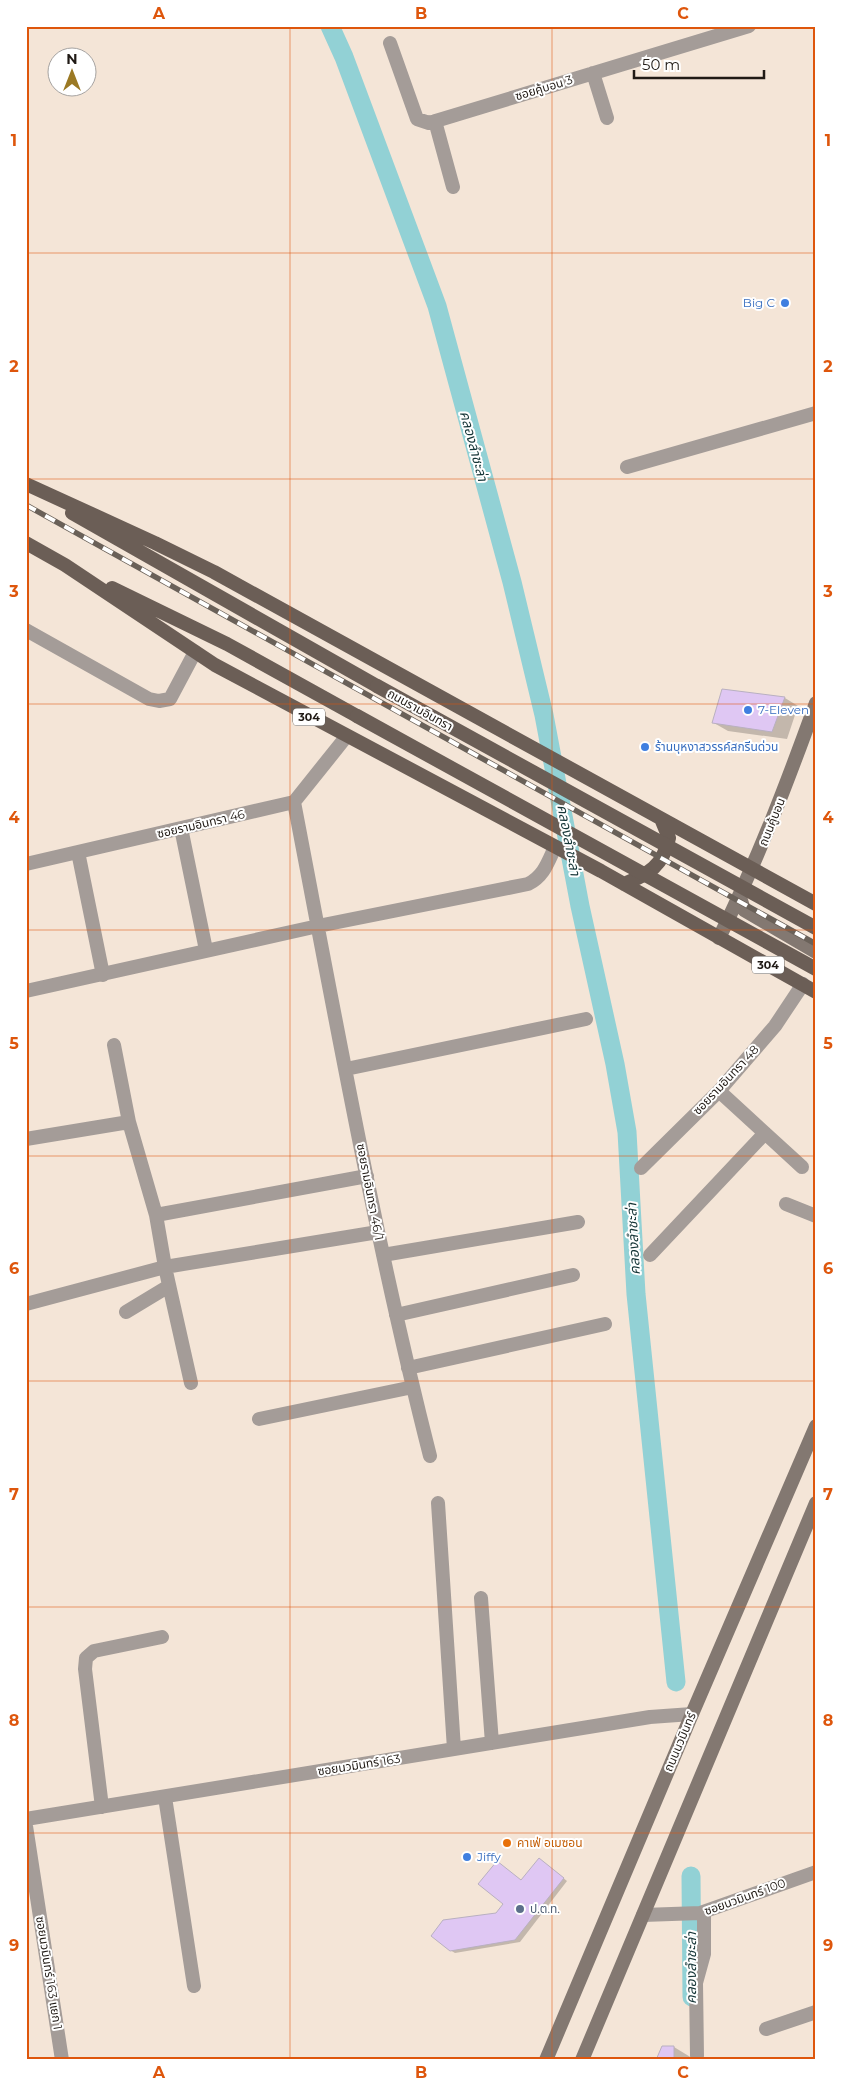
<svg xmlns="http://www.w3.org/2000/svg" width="842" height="2086" font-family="Montserrat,'Noto Sans Thai',sans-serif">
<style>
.shadow{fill:#0003}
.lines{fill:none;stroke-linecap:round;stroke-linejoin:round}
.canal{stroke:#92d1d5;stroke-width:19}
.building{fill:#dfc7f3;stroke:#b9b0c0}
.minor{stroke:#a49c98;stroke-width:14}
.secondary{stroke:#837871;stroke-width:14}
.primary{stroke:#6b5e56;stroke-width:14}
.rail-casing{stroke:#6a6159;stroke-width:5.5}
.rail{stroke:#fff;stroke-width:4;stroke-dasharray:11;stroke-linecap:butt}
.primary-bridge{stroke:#6b5e56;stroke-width:14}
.grid{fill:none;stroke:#de560c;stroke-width:1;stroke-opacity:0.55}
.shop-dot{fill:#3f7fe0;stroke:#fff;stroke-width:2}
.food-dot{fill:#e8710a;stroke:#fff;stroke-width:2}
.service-dot{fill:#5c6f8a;stroke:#fff;stroke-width:2}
.labels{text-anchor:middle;stroke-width:4;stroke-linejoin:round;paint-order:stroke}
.shield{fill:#fff;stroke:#635f5b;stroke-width:1}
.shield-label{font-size:11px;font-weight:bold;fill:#201a15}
.street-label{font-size:12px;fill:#201a15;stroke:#fff}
.shop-label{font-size:12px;fill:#366cbe;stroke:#fff;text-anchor:start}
.food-label{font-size:12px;fill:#c56008;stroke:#fff;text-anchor:start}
.service-label{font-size:12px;fill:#4e5e75;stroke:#fff;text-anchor:start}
.water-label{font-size:14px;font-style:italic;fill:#153537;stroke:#fff}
.neatline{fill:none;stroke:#de560c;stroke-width:2}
.grid-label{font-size:16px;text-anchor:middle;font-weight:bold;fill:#de560c}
</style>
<rect width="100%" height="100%" fill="#f4e5d7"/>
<path class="shadow" d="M 785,698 L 798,706 L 787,739 L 728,731 L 714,723 Z
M 543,1862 L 567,1881 L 520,1942 L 455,1953 L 450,1950 L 497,1915 L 522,1881 Z
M 674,2047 L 692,2058 L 692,2060 L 658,2060 Z"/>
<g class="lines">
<path class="canal" d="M 330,26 L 344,57 L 437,306 L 512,582 L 544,715 L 580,906 L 615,1064 L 627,1132 L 636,1294 L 676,1682
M 691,1876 L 692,1997"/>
</g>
<path class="building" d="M 722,689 L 785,697 L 772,732 L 712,723 Z
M 539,1858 L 564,1878 L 515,1940 L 450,1951 L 431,1936 L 443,1920 L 496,1913 L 503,1904 L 478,1884 L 497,1861 L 521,1880 Z
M 662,2046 L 674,2046 L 674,2060 L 656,2060 Z"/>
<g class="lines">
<path class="minor" d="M 390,43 L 417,119 L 429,123 L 749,26
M 593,73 L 607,118
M 435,121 L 453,187
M 627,467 L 816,413
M 26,630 L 149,699 L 159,701 L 170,699 L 195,652
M 294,802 C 336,1021 375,1240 430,1456
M 181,828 L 206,950
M 78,852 L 103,975
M 26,864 L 294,802 L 346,737
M 26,991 L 318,926 L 528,884 C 544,876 548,862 555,847
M 114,1045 L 129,1122 L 156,1215 L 165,1267 L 191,1383
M 346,1069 L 586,1019
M 719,1091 L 802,1167
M 26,1139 L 129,1122
M 641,1168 L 719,1091 L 775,1026 L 803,984
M 786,1204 L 816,1216
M 156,1215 L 367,1176
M 383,1255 L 578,1222
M 650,1255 L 765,1133
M 26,1304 L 165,1267 L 378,1232
M 126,1312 L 169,1286
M 396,1315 L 573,1275
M 408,1368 L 605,1324
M 259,1419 L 413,1387
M 438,1503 L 454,1749
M 481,1598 L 492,1743
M 165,1797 L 194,1986
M 102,1807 L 85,1669 L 86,1658 L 94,1651 L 162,1637
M 26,1819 L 650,1717 L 692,1714
M 26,1826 L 62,2060
M 643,1915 L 700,1913 L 816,1872
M 766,2029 L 816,2012
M 697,2056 L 696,1983 L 704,1954 L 704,1912"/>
<path class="secondary" d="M 740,897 L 744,910 L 816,952
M 719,938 C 757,862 787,783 816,703
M 546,2060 L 692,1714 L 816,1426
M 582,2060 L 816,1503"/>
<path class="primary" d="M 26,484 L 155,543 L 214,572 L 816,904
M 72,513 L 377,686
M 26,543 L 65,565 L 215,665 L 601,871 L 816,992
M 112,588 L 227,644 L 357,716
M 624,884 C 649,874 663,866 669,838 L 662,821"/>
<g class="rail-casing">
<path id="rail" d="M 26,505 L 816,944"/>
</g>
<use href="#rail" class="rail"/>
<path class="primary-bridge" d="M 377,686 L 816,928
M 357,716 L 816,969"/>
</g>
<path class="grid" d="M 290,26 L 290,2060M 552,26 L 552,2060M 26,253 L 816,253M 26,479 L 816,479M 26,704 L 816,704M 26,930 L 816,930M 26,1156 L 816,1156M 26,1381 L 816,1381M 26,1607 L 816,1607M 26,1833 L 816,1833"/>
<g class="shop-dot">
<circle cx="785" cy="303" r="5"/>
<circle cx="748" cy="710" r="5"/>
<circle cx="645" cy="747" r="5"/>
<circle cx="467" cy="1857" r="5"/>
</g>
<circle class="food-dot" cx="507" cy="1843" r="5"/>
<circle class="service-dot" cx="520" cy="1909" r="5"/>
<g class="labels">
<g class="shield">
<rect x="293" y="708.5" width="32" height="17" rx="4"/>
<rect x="752" y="956.5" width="32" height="17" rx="4"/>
</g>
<g class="shield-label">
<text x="309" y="721">304</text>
<text x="768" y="969">304</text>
</g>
<g class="street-label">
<text transform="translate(544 88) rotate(-17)" y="4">ซอยคู้บอน 3</text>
<text transform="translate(420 710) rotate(29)" y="4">ถนนรามอินทรา</text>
<text transform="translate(772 822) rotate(-68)" y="4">ถนนคู้บอน</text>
<text transform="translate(201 824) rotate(-13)" y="4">ซอยรามอินทรา 46</text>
<text transform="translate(726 1080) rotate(-47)" y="4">ซอยรามอินทรา 48</text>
<text transform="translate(370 1192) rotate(79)" y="4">ซอยรามอินทรา 46/1</text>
<text transform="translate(680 1742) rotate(-67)" y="4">ถนนนวมินทร์</text>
<text transform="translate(359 1765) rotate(-9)" y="4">ซอยนวมินทร์ 163</text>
<text transform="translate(745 1897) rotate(-20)" y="4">ซอยนวมินทร์ 100</text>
<text transform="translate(49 1973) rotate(81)" y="4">ซอยนวมินทร์ 163 แยก 1</text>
</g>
<g class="shop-label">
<text x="775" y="307" text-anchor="end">Big C</text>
<text x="758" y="714">7-Eleven</text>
<text x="655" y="751">ร้านบุหงาสวรรค์สกรีนด่วน</text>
<text x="477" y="1861">Jiffy</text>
</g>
<g class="food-label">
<text x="517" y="1847">คาเฟ่ อเมซอน</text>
</g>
<g class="service-label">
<text x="530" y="1913">ป.ต.ท.</text>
</g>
<g class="water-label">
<text transform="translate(474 446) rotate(75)" y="5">คลองลำชะล่า</text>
<text transform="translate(569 840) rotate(79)" y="5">คลองลำชะล่า</text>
<text transform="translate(633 1239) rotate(-93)" y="5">คลองลำชะล่า</text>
<text transform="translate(691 1968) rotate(-90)" y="5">คลองลำชะล่า</text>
</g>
</g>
<rect width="842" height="2086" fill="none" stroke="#ffffff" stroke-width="55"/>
<g transform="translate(72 72)"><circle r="24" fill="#ffffff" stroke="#a6a3a1"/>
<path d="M0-4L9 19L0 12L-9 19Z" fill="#9b7924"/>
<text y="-8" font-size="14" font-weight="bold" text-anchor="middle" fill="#201a15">N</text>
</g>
<path d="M634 70v8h130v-8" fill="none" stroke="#201a15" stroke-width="2.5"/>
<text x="642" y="70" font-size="15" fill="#201a15" stroke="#ffffff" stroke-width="4" paint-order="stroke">50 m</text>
<rect x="28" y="28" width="786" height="2030" class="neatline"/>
<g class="grid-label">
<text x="159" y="19">A</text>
<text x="421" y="19">B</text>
<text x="683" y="19">C</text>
<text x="14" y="146">1</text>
<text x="828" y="146">1</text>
<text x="14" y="372">2</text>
<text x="828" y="372">2</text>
<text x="14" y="597">3</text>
<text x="828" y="597">3</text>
<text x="14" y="823">4</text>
<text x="828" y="823">4</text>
<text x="14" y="1049">5</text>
<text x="828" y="1049">5</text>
<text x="14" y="1274">6</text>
<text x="828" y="1274">6</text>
<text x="14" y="1500">7</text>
<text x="828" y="1500">7</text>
<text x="14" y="1726">8</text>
<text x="828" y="1726">8</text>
<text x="14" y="1951">9</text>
<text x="828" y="1951">9</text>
<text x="159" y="2078">A</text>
<text x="421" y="2078">B</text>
<text x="683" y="2078">C</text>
</g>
</svg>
